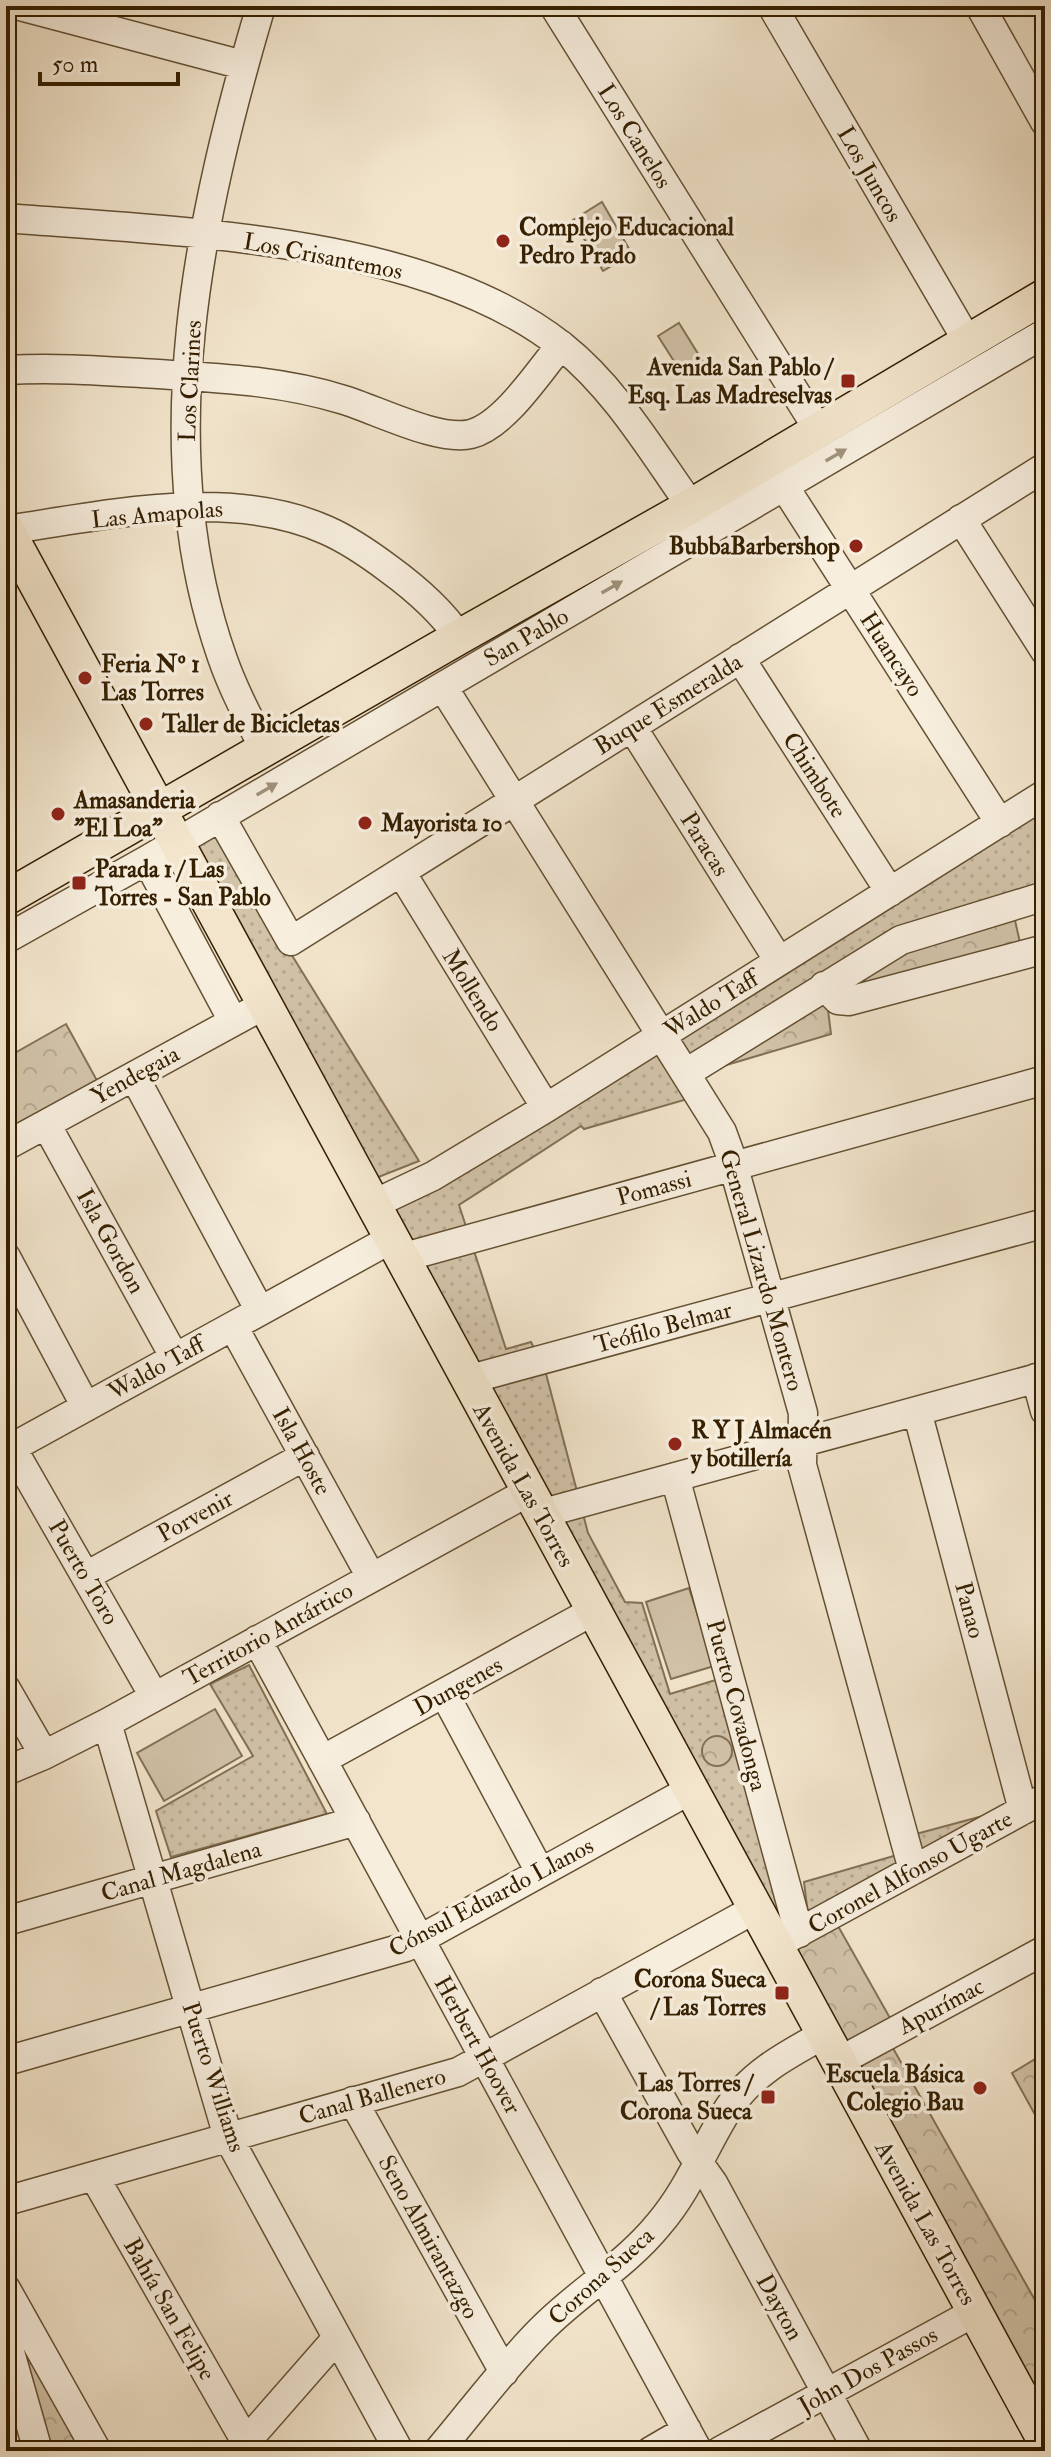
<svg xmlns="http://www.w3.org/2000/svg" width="1051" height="2457" font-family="'IM FELL Double Pica',serif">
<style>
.grass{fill:url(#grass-dots);stroke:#837154;stroke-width:2}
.forest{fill:url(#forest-crowns);stroke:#837154;stroke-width:2}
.pitch{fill:#d2c3a9;stroke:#837154;stroke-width:2}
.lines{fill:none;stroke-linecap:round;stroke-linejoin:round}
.minor-casing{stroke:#645033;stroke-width:31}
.major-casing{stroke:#341f00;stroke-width:37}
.minor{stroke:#f7eede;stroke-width:28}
.major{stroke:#f2e5cc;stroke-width:34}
.oneway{fill:#9f917a}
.poi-dot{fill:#8f2418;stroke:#f7eede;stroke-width:3}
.labels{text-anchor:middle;stroke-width:7;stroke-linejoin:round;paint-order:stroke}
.street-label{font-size:24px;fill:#341f00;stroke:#f7eede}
.poi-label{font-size:24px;font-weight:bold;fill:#341f00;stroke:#f7eede;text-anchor:start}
</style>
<defs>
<pattern id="grass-dots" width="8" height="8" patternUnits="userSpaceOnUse" patternTransform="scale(2)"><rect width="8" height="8" fill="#d2c3a9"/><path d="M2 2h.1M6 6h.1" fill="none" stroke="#b5a790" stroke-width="1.8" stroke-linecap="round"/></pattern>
<pattern id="forest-crowns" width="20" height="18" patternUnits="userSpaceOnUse" patternTransform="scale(2)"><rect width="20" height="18" fill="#d2c3a9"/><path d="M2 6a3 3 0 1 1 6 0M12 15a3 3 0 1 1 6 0" fill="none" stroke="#b5a790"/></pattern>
</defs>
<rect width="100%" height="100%" fill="#f2e5cc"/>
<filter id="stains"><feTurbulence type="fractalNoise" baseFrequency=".0025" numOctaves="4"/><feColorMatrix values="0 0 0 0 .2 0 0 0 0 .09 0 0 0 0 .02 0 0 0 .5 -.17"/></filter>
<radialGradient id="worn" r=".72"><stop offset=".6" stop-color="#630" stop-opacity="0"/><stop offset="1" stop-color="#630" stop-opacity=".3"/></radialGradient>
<path class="grass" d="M 1045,803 L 1045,885 L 692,1060 L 684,1100 L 584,1129 L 581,1126 L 459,1205 L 506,1349 L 531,1342 L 545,1370 L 588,1533 L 625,1602 L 642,1603 L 670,1694 L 722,1678 L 788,1930 L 783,1934 L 387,1209 Z
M 217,834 L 419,1161 L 376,1178 L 192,849 Z
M 249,1665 L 327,1814 L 171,1857 L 156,1811 L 253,1756 L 210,1684 Z
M 1005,1810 L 921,1856 L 916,1834 Z
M 897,1855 L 901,1868 L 808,1914 L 804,1882 Z"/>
<path class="forest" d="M 1014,916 L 1021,947 L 849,994 L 842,986 L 909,945 Z
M 820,997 L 828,1010 L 831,1034 L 723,1066 Z
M 66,1024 L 100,1086 L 6,1138 L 6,1058 Z
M702 1751a15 15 0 1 1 30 0a15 15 0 1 1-30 0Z
M 838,1926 L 890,2018 L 894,2050 L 1045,2318 L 1045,2383 L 1035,2388 L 791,1951 Z
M 1045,2053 L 1045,2119 L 1039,2122 L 1012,2073 Z
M 17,2331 L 91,2451 L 51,2451 Z"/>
<path class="pitch" d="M 602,202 L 632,254 L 603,271 L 573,220 Z
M 679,323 L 705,365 L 684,377 L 658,336 Z
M 689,1588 L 714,1666 L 671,1679 L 646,1602 Z
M 215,1709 L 242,1756 L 164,1801 L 137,1753 Z"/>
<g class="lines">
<g class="minor-casing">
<path id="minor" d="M 20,6 L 243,65
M 261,6 C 200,213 148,446 222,657 C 233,689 249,719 265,750
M 554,6 L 818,429
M 772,6 L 968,342
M 980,6 L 1045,122
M 6,218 C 176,232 423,236 562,346 C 615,388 652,451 691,506
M 6,370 C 57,367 107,371 158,374 C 221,378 283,381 344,400 C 377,410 439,442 471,434 C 505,425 539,371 561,345
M 784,486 L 1000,823
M 961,519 L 1045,651
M 6,530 C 107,515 230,487 326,530 C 349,540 369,554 389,569 C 415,588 440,609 459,637
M 740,658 L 890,892
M 443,687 L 722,1132 L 730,1154 L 803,1413 L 802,1465 L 913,1870
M 632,727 L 779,961
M 220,816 L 291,941 L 1045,467
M 147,860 L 233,1021
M 401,872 L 546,1108
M 6,939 L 147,860 L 1045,333
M 824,986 L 838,1000 L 849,1001 L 1045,949
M 686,1073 L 901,940 L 1045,896
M 134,1076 L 260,1311
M 46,1124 L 175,1358
M 6,1146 L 264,1005
M 372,1205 L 433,1176 L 546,1108 L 1045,794
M 6,1257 L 86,1407
M 401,1258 L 1045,1080
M 233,1326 L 371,1577
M 1036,1378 L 1045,1411
M 467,1380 L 1045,1223
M 917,1411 L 1023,1810
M 12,1448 L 154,1696
M 6,1451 L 391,1239
M 675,1477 L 799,1933
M 540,1514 L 1045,1376
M 86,1576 L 305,1456
M 257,1640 L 698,2451
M 6,1689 L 44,1755
M 444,1693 L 540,1872
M 107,1723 L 228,2137 L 399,2451
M 322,1760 L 593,1611
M 6,1771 L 44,1755 L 107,1723 L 528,1492
M 6,1921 L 356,1821
M 783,1941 L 1045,1798
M 602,1992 L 691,2152 L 713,2183 L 858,2451
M 6,2061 L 406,1947 L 690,1790
M 838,2062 L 1045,1950
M 353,2101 L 504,2372
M 94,2176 L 246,2442
M 6,2201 L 458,2072 L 755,1909
M 6,2289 L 97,2451
M 6,2338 L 38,2451
M 238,2451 L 337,2338
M 438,2451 C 472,2411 504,2367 541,2330 C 578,2292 625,2266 659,2224 C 688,2190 702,2152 725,2114 C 747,2076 786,2055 823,2035
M 651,2451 L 687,2430
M 720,2451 L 975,2312"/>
</g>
<g class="major-casing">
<path id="major" d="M 6,528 L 1045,2441
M 6,898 L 459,637 L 691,506 L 1045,296"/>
</g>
<use href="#minor" class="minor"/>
<use href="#major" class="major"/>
</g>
<defs><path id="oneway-solid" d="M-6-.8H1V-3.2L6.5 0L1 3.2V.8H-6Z" transform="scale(2)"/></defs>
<g class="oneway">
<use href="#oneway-solid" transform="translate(836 455) rotate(-30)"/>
<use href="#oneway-solid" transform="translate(612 587) rotate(-30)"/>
<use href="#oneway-solid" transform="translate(267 789) rotate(-30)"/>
</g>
<g class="poi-dot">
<circle cx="503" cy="241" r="8"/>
<rect x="840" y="373" width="16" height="16" rx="4"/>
<circle cx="856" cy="546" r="8"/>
<circle cx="85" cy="678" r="8"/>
<circle cx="146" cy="724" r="8"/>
<circle cx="58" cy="814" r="8"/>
<circle cx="365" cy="823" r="8"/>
<rect x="71" y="875" width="16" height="16" rx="4"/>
<circle cx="675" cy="1444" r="8"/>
<rect x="774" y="1985" width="16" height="16" rx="4"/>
<circle cx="980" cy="2088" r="8"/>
<rect x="760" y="2089" width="16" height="16" rx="4"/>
</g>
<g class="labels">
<g class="street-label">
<text transform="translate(635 136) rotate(58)" y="8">Los Canelos</text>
<text transform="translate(870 174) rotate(60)" y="8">Los Juncos</text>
<text transform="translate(323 256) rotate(11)" y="8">Los Crisantemos</text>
<text transform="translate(190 381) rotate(-87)" y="8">Los Clarines</text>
<text transform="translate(157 514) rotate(-5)" y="8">Las Amapolas</text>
<text transform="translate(526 637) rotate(-30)" y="8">San Pablo</text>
<text transform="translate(892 654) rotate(57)" y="8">Huancayo</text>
<text transform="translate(668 704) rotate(-32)" y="8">Buque Esmeralda</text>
<text transform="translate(815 775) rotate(57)" y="8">Chimbote</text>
<text transform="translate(705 844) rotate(58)" y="8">Paracas</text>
<text transform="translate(473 990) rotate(58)" y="8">Mollendo</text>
<text transform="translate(711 1004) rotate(-32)" y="8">Waldo Taff</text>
<text transform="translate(135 1075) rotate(-29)" y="8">Yendegaia</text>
<text transform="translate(654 1188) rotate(-15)" y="8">Pomassi</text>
<text transform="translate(111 1241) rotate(61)" y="8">Isla Gordon</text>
<text transform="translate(762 1270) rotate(74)" y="8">General Lizardo Montero</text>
<text transform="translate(663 1327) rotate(-15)" y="8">Teófilo Belmar</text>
<text transform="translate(156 1368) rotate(-29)" y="8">Waldo Taff</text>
<text transform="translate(302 1451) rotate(61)" y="8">Isla Hoste</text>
<text transform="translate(524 1485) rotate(61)" y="8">Avenida Las Torres</text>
<text transform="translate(195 1516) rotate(-29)" y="8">Porvenir</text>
<text transform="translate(84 1572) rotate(60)" y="8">Puerto Toro</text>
<text transform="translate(970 1610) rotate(75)" y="8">Panao</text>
<text transform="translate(268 1634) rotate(-29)" y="8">Territorio Antártico</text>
<text transform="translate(458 1686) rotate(-29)" y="8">Dungenes</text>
<text transform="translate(737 1705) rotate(75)" y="8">Puerto Covadonga</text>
<text transform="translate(181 1871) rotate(-16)" y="8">Canal Magdalena</text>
<text transform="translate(910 1872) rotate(-29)" y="8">Coronel Alfonso Ugarte</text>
<text transform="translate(491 1897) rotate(-28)" y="8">Cónsul Eduardo Llanos</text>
<text transform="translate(941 2006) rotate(-28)" y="8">Apurímac</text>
<text transform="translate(478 2045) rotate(61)" y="8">Herbert Hoover</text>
<text transform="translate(214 2077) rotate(72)" y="8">Puerto Williams</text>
<text transform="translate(372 2096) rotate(-16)" y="8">Canal Ballenero</text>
<text transform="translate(926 2223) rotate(61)" y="8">Avenida Las Torres</text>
<text transform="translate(429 2237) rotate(61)" y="8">Seno Almirantazgo</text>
<text transform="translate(601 2276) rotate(-42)" y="8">Corona Sueca</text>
<text transform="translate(780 2307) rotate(61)" y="8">Dayton</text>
<text transform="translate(170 2309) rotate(60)" y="8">Bahía San Felipe</text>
<text transform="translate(868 2370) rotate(-29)" y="8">John Dos Passos</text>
</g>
<g class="poi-label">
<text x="519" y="235">Complejo Educacional<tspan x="519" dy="28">Pedro Prado</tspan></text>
<text x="832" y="375" text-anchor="end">Avenida San Pablo /<tspan x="832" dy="28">Esq. Las Madreselvas</tspan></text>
<text x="840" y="554" text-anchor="end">BubbaBarbershop</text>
<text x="101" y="672">Feria Nº 1<tspan x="101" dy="28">Las Torres</tspan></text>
<text x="162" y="732">Taller de Bicicletas</text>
<text x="74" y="808">Amasanderia<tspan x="74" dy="28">"El Loa"</tspan></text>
<text x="381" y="831">Mayorista 10</text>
<text x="95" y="877">Parada 1 / Las<tspan x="95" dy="28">Torres - San Pablo</tspan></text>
<text x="691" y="1438">R Y J Almacén<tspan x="691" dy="28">y botillería</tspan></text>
<text x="766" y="1987" text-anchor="end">Corona Sueca<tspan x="766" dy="28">/ Las Torres</tspan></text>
<text x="964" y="2082" text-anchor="end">Escuela Básica<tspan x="964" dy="28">Colegio Bau</tspan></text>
<text x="752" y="2091" text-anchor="end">Las Torres /<tspan x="752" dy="28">Corona Sueca</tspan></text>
</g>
</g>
<rect width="1051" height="2457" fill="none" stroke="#f2e5cc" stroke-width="32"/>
<rect x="8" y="8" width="1035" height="2441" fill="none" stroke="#341f00" stroke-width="4"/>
<rect x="16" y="16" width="1019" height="2425" fill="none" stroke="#341f00" stroke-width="2"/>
<path d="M40 72v12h138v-12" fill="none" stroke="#341f00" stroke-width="4"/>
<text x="52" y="72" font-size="24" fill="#341f00" stroke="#f7eede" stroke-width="6" paint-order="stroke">50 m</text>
<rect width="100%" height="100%" filter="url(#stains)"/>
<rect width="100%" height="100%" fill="url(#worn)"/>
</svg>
